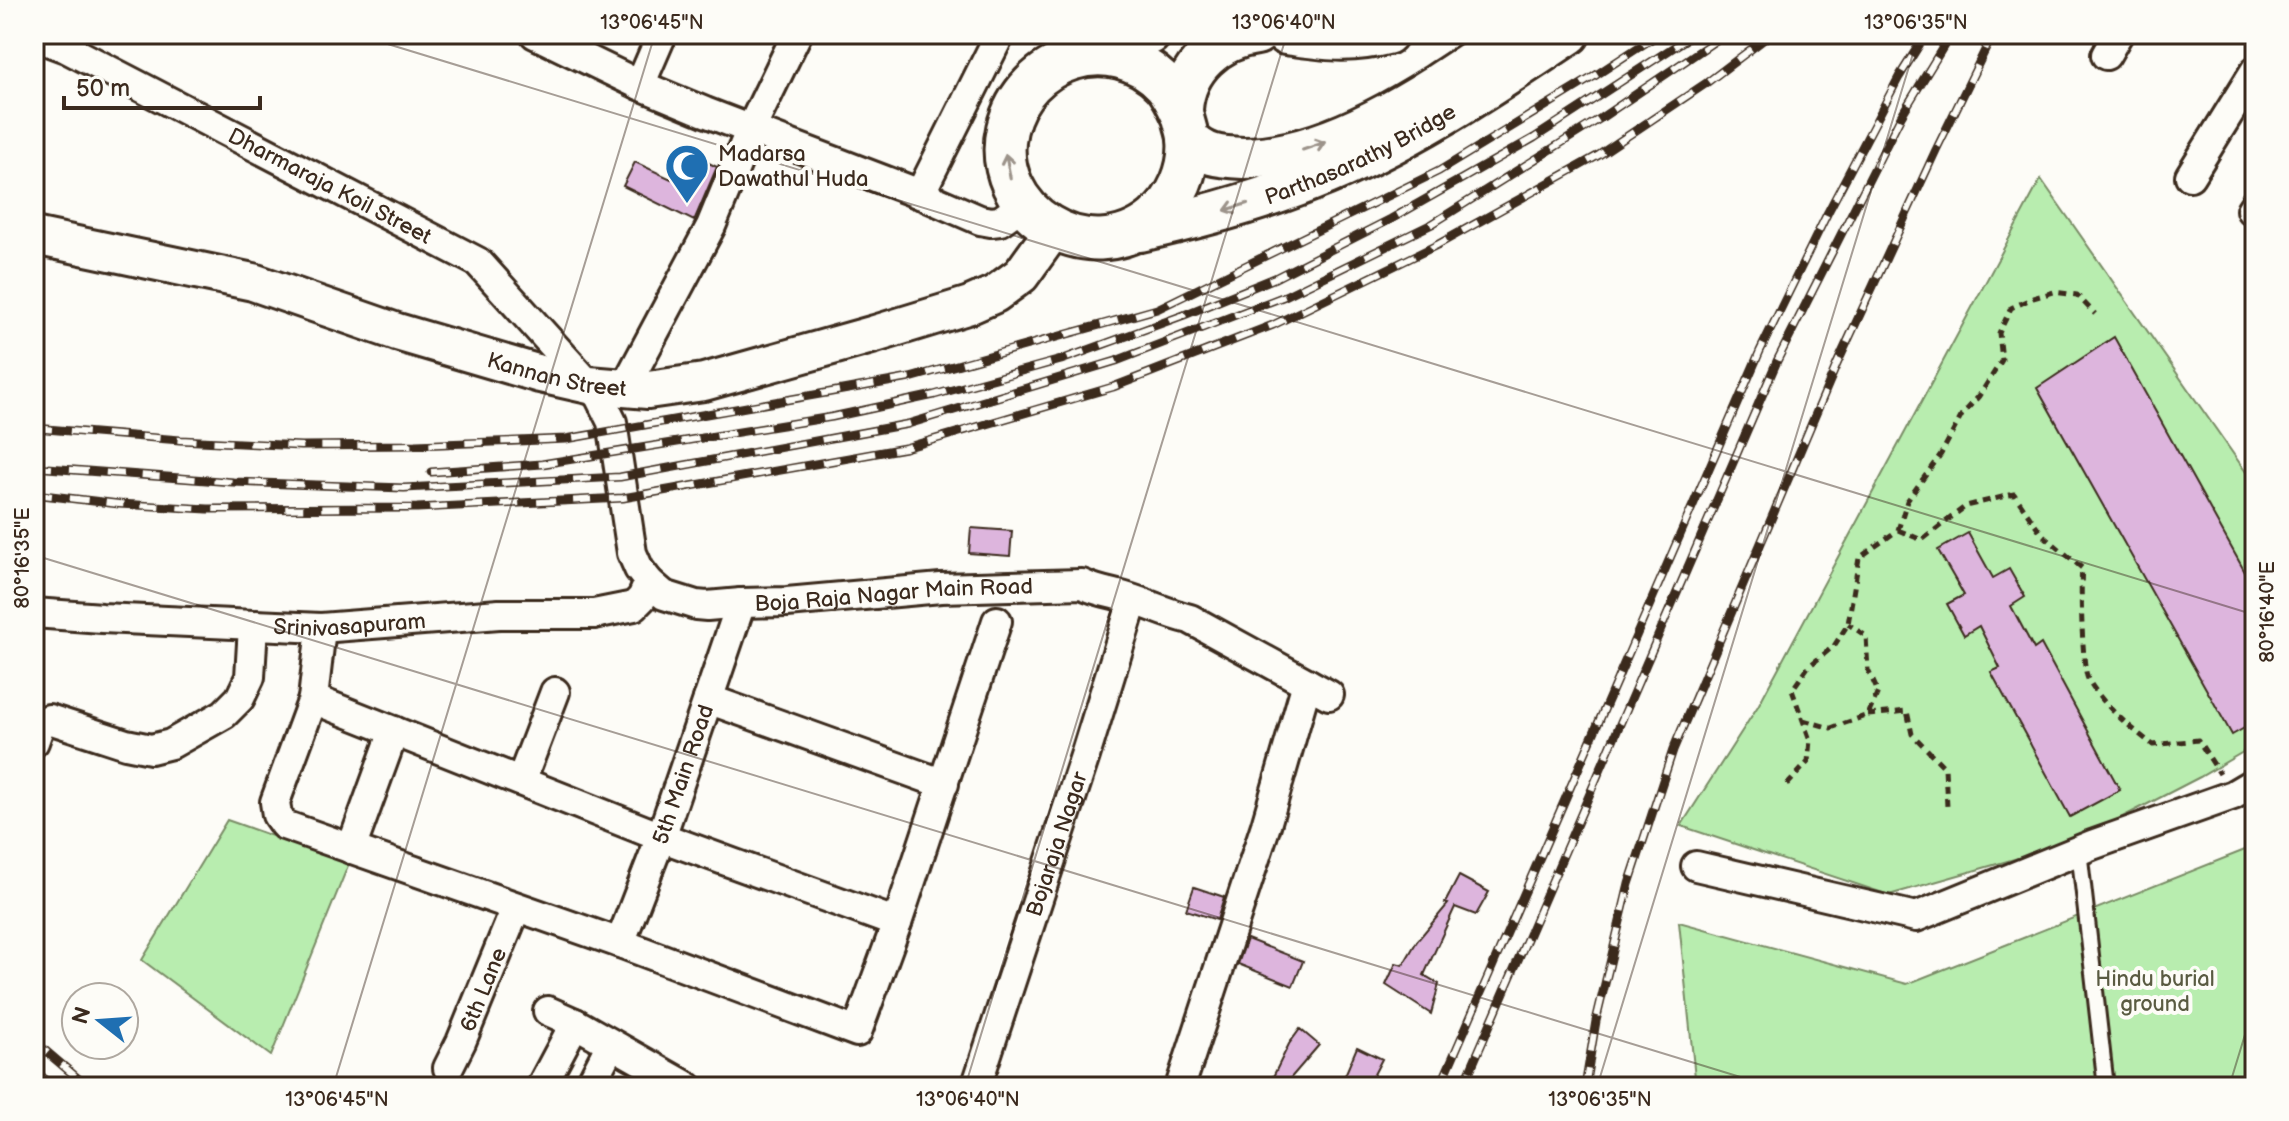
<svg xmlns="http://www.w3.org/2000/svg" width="2289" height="1121" font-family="'Balsamiq Sans',sans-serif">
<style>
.green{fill:#b8edaf;stroke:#7a8c66;stroke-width:2}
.building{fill:#ddb5dd;stroke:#3b2a1e;stroke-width:2}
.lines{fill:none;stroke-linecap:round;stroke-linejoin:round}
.service-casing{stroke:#3b2a1e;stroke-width:20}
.minor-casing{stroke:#3b2a1e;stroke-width:34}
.tertiary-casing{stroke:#3b2a1e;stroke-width:42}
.secondary-casing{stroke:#3b2a1e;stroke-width:46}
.path{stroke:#3b2a1e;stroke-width:5;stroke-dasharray:8 6;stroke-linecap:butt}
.service{stroke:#fdfcf7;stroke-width:14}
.minor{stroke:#fdfcf7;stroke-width:28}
.tertiary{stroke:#fdfcf7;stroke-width:36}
.secondary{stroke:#fdfcf7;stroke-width:40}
.rail-casing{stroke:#3b2a1e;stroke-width:9}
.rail{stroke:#fdfcf7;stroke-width:6;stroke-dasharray:18;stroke-linecap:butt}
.oneway{stroke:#9c938a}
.ticks{fill:none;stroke:#3b2a1e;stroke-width:2;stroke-opacity:0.45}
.labels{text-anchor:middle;stroke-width:8;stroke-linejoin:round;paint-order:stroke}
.street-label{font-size:22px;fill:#3b2a1e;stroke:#fdfcf7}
.poi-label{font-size:22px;fill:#3b2a1e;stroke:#fdfcf7;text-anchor:start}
.park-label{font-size:22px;fill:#5a5b42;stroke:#fdfcf7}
.neatline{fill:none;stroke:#3b2a1e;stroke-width:3}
.ticks-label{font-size:20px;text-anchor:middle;fill:#3b2a1e}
</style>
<rect width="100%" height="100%" fill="#fdfcf7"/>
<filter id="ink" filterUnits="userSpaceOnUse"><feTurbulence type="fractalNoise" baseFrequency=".0125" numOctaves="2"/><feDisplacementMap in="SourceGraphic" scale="16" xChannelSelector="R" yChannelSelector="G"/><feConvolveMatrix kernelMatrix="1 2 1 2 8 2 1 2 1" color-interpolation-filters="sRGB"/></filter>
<g filter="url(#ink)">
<path class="green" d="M 2041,179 L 2255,485 L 2255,745 L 2200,777 L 2074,842 L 1889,895 L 1681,826 L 1758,706 Z
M 227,820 L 349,863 L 271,1056 L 142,960 Z
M 2255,846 L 2255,1087 L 1696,1087 L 1679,922 L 1907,984 Z"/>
<path class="building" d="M 684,151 L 717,167 L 694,221 L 623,186 L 635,162 L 671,179 Z
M 2114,337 L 2255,590 L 2255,722 L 2232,735 L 2037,388 Z
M 971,528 L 1012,531 L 1010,556 L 969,553 Z
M 1968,533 L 1993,578 L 2009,569 L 2025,597 L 2011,606 L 2034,649 L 2041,644 L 2120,790 L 2070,817 L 1991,672 L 2000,668 L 1979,626 L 1964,635 L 1947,604 L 1964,595 L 1938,550 Z
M 1459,876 L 1489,892 L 1476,915 L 1455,907 L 1424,975 L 1439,984 L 1431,1014 L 1386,985 L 1396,963 L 1403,965 L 1417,941 L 1448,904 L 1445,903 Z
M 1194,887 L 1224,897 L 1217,920 L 1186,910 Z
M 1247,939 L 1303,961 L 1293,986 L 1238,964 Z
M 1300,1029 L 1319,1045 L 1283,1087 L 1268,1087 L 1289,1044 Z
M 1357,1047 L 1382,1059 L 1369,1084 L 1340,1087 Z"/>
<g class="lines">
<g class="service-casing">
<path id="service" d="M 2079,850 L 2106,1087"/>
</g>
<g class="minor-casing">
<g id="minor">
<path d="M 535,34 L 640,85 L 705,112 L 920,194 L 980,220 L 991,222 L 1000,221 L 1024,204"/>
<path id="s1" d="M 34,36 L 66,48 L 478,262 L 599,396 L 612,422 L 632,553 L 639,569 L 649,582 L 664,595 L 696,605 L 707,606 L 741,603 L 787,602 L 941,588 L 1082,584 C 1094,590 1105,592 1118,595 C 1142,601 1165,613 1190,619 L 1329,695"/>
<path d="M 2106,55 L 2118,34"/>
<path d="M 640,85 L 662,34"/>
<path d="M 2190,176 L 2255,71"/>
<path d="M 920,194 L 1000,34"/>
<path d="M 2251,210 L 2255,204"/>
<path d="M 624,389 L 711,226 L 750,131 L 797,34"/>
<path id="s2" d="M 34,613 L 102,618 L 321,628 L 499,614 L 594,614 L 634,606 L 642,598 L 649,582"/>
<path d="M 321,628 L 313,699 L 275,802 L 277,815 L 284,825 L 620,943 L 857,1032 L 897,923 L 997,621"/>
<path d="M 313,699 L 661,837 L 897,923"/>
<path d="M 708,699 L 944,784"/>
<path d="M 34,742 L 41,722 L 49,719 L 126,744 L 151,749 L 171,744 L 224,714 L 240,698 L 250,677 L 253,626"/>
<path d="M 521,781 L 555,692"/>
<path d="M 351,849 L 394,731"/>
<path d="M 1696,866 L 1916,917 L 2092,845 L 2233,795 L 2255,782"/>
<path id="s3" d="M 620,943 L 661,837 L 741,603"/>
<path d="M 548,1011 L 575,1023 L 688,1087"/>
<path id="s4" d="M 448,1068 L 461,1042 L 516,908"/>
<path d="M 541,1087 L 575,1023"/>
<path d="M 589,1087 L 611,1044"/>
<path id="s5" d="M 976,1087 L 1085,756 L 1133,601"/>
<path d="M 1180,1087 L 1266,825 L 1307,683"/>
</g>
</g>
<g class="tertiary-casing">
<g id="tertiary">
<path id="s6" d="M 34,236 L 253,282 L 397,332 L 540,374 L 589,385 L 648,390 L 704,382 L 875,334 L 970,305 L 995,294 L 1021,275 L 1054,229"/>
</g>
</g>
<g class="secondary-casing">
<g id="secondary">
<path d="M 1285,34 C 1324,39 1348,44 1387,34"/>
<path d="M 1090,55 L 1150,34"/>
<path d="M 1182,115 C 1177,104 1172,93 1164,84 C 1112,29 1024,58 1007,129 C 988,212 1088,273 1154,219 C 1177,200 1191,169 1188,138 C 1187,128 1182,119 1182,109 C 1185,67 1218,39 1257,34"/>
<path d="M 1188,138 C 1203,156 1220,157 1243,158 C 1337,158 1437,85 1513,34"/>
<path id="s7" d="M 1140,231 C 1198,218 1255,203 1310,181 C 1403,145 1487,89 1569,34"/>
</g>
</g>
<path class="path" d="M 1898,530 L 1922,540 L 1966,506 L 2014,494 L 2042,534 L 2082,568 C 2080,585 2082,667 2088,679 C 2104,707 2129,726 2153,745 L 2198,740 L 2220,774
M 1868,715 L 1907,711 L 1912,734 L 1945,768 L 1947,807
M 1803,720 L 1831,728 L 1868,715 L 1878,692 L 1868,670 L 1866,636 L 1848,624
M 1787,785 L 1808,762 L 1810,740 L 1792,690 L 1808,667 L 1834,646 L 1848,624 L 1859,558 L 1898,530 L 1907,501 L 1941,454 L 1962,415 L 1979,396 L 2002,360 L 1999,333 L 2011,308 L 2033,298 L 2054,292 L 2077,295 L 2095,314"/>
<use href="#service" class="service"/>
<use href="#minor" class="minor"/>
<use href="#tertiary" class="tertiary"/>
<use href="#secondary" class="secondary"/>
<g class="rail-casing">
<path id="rail" d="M 34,428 L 180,440 L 301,446 L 416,445 L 566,439 L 910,378 L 1157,309 L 1439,171 L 1593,77 L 1659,34
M 34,467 L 233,482 L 404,488 L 620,477 L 908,424 L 1116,361 L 1285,296 L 1432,224 L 1601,118 L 1725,34
M 431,472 L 542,464 L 832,417 L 934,395 L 1061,360 L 1184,315 L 1275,278 L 1391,219 L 1534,138 L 1694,34
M 34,494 L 119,504 L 208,509 L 417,508 L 623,498 L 905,448 L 1113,387 L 1273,325 L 1437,245 L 1599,155 L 1705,84 L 1771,34
M 34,1041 L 88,1087
M 34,1070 L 54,1087
M 1440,1087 L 1760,351 L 1828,212 L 1899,77 L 1926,34
M 1463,1087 L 1777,361 L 1901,116 L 1951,34
M 1585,1087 L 1596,1021 L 1629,884 L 1673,750 L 1837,364 L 1936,150 L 1993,34"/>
</g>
<use href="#rail" class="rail"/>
</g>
<defs><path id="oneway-shaft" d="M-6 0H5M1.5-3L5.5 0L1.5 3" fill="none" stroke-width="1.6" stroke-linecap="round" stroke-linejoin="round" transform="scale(2)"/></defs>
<g class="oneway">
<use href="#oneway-shaft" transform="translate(1314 146) rotate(-19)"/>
<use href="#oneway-shaft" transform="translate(1008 166) rotate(-101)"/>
<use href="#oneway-shaft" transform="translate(1236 207) rotate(163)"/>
</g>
</g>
<path class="ticks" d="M 355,34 L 2255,615M 34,555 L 1773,1087M 333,1087 L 655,34M 965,1087 L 1287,34M 1597,1087 L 1919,34M 2229,1087 L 2255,1002"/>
<defs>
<g id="mosque-pin" transform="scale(2.3)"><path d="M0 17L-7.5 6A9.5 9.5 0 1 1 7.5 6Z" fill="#1f6fb2" stroke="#fdfcf7"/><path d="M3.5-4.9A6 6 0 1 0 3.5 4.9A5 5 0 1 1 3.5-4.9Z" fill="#fff"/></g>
</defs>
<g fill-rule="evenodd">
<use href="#mosque-pin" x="687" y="166"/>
</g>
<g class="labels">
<g class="street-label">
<text dy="8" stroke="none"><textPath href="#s7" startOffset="234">Parthasarathy Bridge</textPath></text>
<text dy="8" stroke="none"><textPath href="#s1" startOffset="332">Dharmaraja Koil Street</textPath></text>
<text dy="8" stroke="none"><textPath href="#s6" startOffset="542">Kannan Street</textPath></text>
<text dy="8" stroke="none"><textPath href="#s1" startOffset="1126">Boja Raja Nagar Main Road</textPath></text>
<text dy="8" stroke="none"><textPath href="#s2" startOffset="316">Srinivasapuram</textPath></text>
<text dy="8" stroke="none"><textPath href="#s3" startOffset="180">5th Main Road</textPath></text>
<text dy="8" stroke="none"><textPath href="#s5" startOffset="256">Bojaraja Nagar</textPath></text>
<text dy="8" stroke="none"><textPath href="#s4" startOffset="86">6th Lane</textPath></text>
</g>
<g class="poi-label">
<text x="718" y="161">Madarsa<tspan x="718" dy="25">Dawathul Huda</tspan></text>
</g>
<g class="park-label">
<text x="2155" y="986">Hindu burial<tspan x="2155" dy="25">ground</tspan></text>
</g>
</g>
<rect width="2289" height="1121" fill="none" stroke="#fdfcf7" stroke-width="88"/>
<g transform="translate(100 1021) rotate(287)"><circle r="38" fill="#fdfcf7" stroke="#afa8a0" stroke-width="2"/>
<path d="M0-6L14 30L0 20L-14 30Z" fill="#1f6fb2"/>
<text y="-12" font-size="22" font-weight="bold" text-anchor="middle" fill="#3b2a1e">N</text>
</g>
<path d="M64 96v12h196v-12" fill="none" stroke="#3b2a1e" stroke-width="4"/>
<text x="76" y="96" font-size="24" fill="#3b2a1e" stroke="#fdfcf7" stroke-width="6" paint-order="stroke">50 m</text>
<rect x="44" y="44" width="2201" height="1033" class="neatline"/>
<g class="ticks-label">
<text x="652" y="29">13°06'45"N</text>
<text x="1284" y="29">13°06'40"N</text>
<text x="1916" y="29">13°06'35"N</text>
<text transform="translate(22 558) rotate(-90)" y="7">80°16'35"E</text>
<text transform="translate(2267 612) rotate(-90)" y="7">80°16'40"E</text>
<text x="337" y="1106">13°06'45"N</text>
<text x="968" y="1106">13°06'40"N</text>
<text x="1600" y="1106">13°06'35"N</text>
</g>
</svg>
